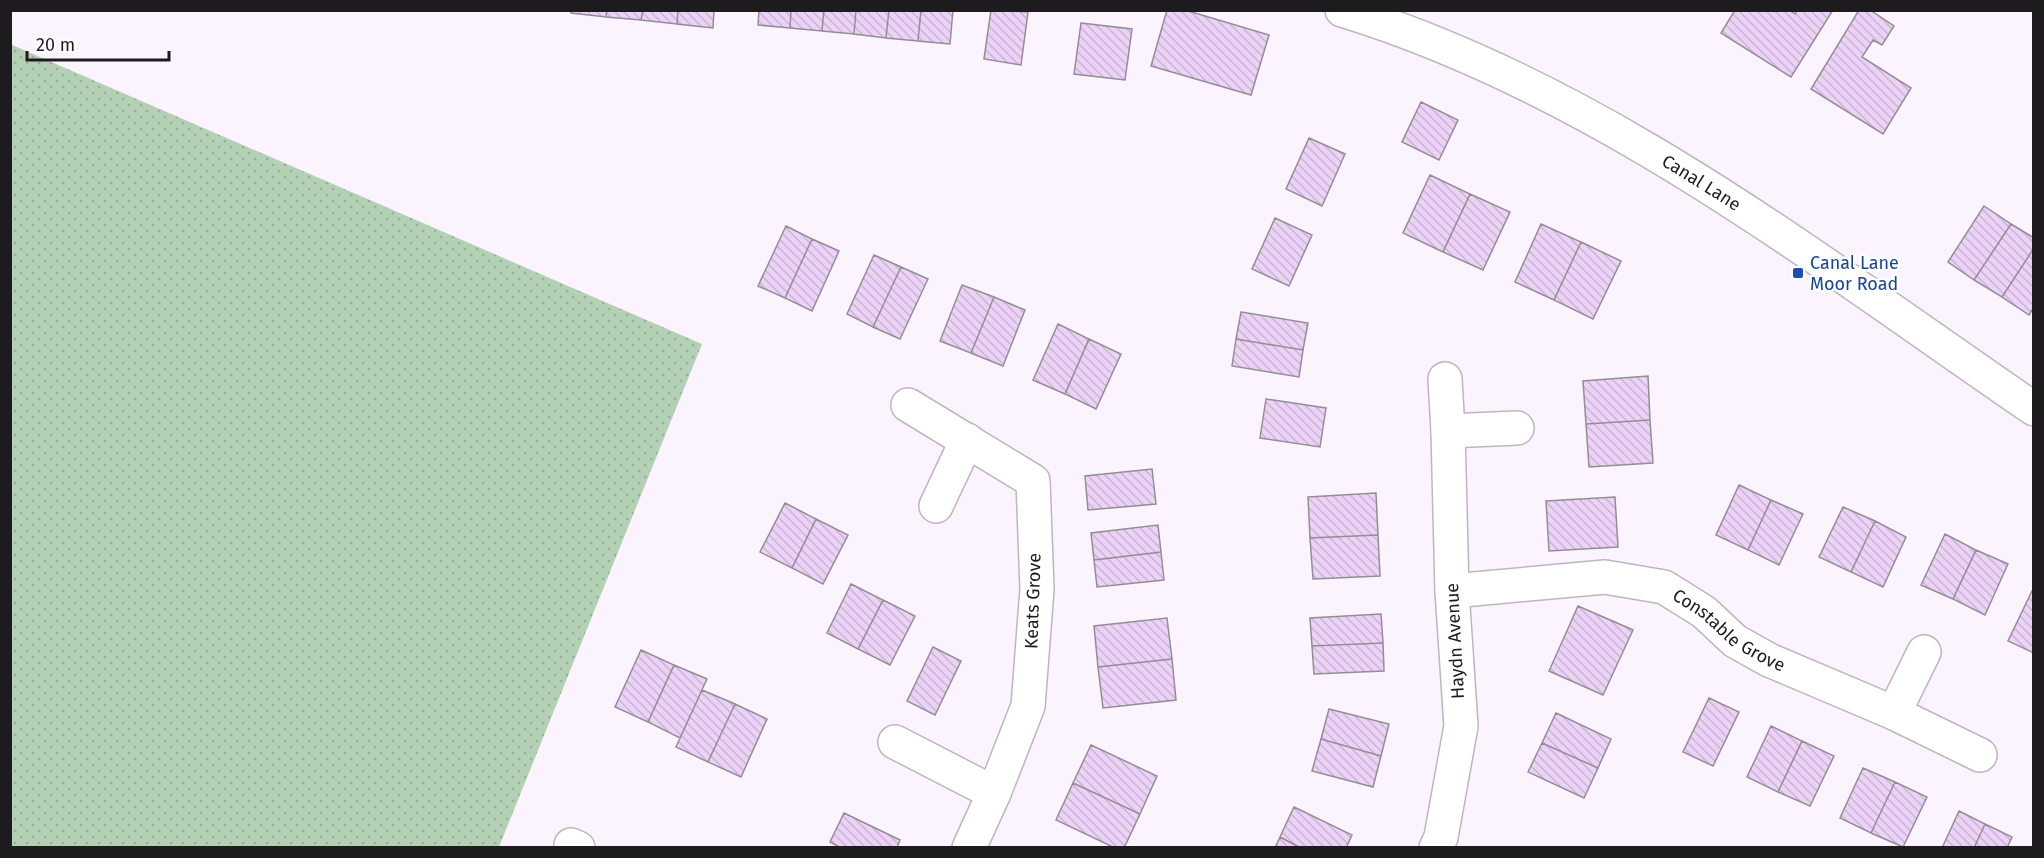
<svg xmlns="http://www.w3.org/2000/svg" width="2044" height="858" font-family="'Fira Sans',sans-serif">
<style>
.grass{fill:url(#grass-dots)}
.building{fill:url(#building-back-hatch);stroke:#938d96;stroke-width:1.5}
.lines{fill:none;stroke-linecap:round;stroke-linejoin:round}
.minor-casing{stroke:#bdb6bf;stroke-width:36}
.minor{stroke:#fff;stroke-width:33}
.transit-dot{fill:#1a4fb4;stroke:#fff;stroke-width:2}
.labels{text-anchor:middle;stroke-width:5;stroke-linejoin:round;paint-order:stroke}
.street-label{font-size:18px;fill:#1e1b1f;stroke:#fff}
.transit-label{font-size:18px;fill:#164399;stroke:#fff;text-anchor:start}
</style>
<defs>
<pattern id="grass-dots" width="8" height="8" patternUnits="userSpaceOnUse" patternTransform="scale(1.5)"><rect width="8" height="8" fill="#b4d0b5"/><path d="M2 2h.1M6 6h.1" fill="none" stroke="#9ab29b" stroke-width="1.8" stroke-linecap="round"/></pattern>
<pattern id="building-back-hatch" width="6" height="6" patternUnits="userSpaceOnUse" patternTransform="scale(1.5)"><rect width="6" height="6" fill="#ecd2f6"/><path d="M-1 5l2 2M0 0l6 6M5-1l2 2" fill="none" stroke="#cab4d2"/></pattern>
</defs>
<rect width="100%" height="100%" fill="#fbf4fe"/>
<path class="grass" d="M 10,44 L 702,344 L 499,847 L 11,847 Z"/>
<path class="building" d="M 571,10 L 607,10 L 606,17 L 571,13 Z
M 607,10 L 643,10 L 641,20 L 606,17 Z
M 643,10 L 678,10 L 677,24 L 641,20 Z
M 678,10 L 714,10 L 713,28 L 677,24 Z
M 759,10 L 791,10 L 790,28 L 758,25 Z
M 791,10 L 824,10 L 822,31 L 790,28 Z
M 824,10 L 856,10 L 854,34 L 822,31 Z
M 856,10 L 889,10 L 886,38 L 854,34 Z
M 889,10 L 921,10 L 918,41 L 886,38 Z
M 921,10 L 953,10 L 950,44 L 918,41 Z
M 991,10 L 1028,12 L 1021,65 L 984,59 Z
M 1167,10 L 1185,10 L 1269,35 L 1251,95 L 1151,66 Z
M 1735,10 L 1789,10 L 1795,14 L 1797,10 L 1833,10 L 1791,77 L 1721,33 Z
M 1859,10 L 1870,10 L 1894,26 L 1882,45 L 1873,40 L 1862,57 L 1911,88 L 1883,134 L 1811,89 Z
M 1081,23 L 1132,29 L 1125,80 L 1074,74 Z
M 1421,102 L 1458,120 L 1439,160 L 1402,142 Z
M 1309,138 L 1345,154 L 1322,206 L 1286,189 Z
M 1430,175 L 1470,194 L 1443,252 L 1403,233 Z
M 1470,194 L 1510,212 L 1483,270 L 1443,252 Z
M 1984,206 L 2011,224 L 1974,280 L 1948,262 Z
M 1275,218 L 1312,235 L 1289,286 L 1252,269 Z
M 1541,224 L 1581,242 L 1554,300 L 1515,282 Z
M 2011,224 L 2034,238 L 2034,248 L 2002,297 L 1974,280 Z
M 786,226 L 812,239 L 785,298 L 758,286 Z
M 812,239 L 839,251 L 812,311 L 785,298 Z
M 1581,242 L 1621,261 L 1593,319 L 1554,300 Z
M 2034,248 L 2034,307 L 2029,315 L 2002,297 Z
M 874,255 L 901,267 L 873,327 L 847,314 Z
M 901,267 L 928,279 L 900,339 L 873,327 Z
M 962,285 L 994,297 L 971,353 L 940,341 Z
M 994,297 L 1025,310 L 1003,366 L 971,353 Z
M 1241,312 L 1308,323 L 1303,350 L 1236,339 Z
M 1058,324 L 1089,339 L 1065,394 L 1033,380 Z
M 1089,339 L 1121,354 L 1096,409 L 1065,394 Z
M 1236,339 L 1303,350 L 1299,377 L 1232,366 Z
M 1648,376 L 1650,420 L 1586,424 L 1583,381 Z
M 1266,399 L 1326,408 L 1320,447 L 1260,438 Z
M 1650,420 L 1653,463 L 1589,467 L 1586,424 Z
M 1152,469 L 1156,504 L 1088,510 L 1085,476 Z
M 1739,485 L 1771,500 L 1748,550 L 1716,535 Z
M 1376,493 L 1378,535 L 1310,538 L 1308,497 Z
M 1615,497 L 1618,547 L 1549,551 L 1546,501 Z
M 1771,500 L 1803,514 L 1779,565 L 1748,550 Z
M 785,503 L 816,519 L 792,568 L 760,552 Z
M 1843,507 L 1875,521 L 1851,572 L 1819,557 Z
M 816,519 L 848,535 L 823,584 L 792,568 Z
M 1875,521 L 1906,537 L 1883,587 L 1851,572 Z
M 1158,525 L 1161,552 L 1094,560 L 1091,533 Z
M 1945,534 L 1976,550 L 1953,599 L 1921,585 Z
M 1378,535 L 1380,576 L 1313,579 L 1310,538 Z
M 1976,550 L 2008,564 L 1985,615 L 1953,599 Z
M 1161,552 L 1164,580 L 1097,587 L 1094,560 Z
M 851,584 L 883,600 L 858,649 L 827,633 Z
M 2032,591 L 2034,592 L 2034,653 L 2008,641 Z
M 883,600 L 915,616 L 890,665 L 858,649 Z
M 1578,606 L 1633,630 L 1603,695 L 1549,671 Z
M 1381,614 L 1383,643 L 1312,646 L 1310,618 Z
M 1167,618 L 1172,659 L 1098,667 L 1094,626 Z
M 1383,643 L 1384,671 L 1314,674 L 1312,646 Z
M 933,647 L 961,661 L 935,715 L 907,701 Z
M 641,650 L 674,665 L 648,722 L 615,707 Z
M 1172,659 L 1176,700 L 1103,708 L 1098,667 Z
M 674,665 L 707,679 L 680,738 L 648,722 Z
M 702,690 L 735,704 L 708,762 L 676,747 Z
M 1709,698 L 1739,712 L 1713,766 L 1683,752 Z
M 735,704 L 767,719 L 741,777 L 708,762 Z
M 1329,709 L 1389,724 L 1381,756 L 1321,739 Z
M 1556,713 L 1611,739 L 1598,768 L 1542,743 Z
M 1771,726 L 1802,741 L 1778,792 L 1747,777 Z
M 1321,739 L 1381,756 L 1373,787 L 1312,771 Z
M 1802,741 L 1834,756 L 1810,806 L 1778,792 Z
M 1542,743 L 1598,768 L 1584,798 L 1528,772 Z
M 1091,745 L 1157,776 L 1140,814 L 1073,783 Z
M 1863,768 L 1895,782 L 1871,833 L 1840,818 Z
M 1895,782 L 1927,797 L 1903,847 L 1871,833 Z
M 1073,783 L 1140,814 L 1124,848 L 1115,848 L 1056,820 Z
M 1294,807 L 1352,835 L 1346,848 L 1301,848 L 1280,837 Z
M 1959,811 L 1985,824 L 1974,848 L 1942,848 Z
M 844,813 L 900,840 L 897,848 L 841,848 L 830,842 Z
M 1985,824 L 2012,837 L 2007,848 L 1974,848 Z
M 1280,837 L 1301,848 L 1275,848 Z"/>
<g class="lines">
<g class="minor-casing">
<g id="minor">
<path id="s1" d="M 1342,10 C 1597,88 1816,260 2034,409"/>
<path d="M 908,405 L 1033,481 L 1037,589 L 1028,706 L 994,793 L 969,848"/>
<path d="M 1448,431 L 1517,428"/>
<path d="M 936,506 L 967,440"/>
<path id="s2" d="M 1452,591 L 1605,577 L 1664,587 L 1704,612 L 1735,641 L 1769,660 L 1894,713 L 1980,755"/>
<path d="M 1894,713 L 1924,652"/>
<path d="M 895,742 L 994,793"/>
<path d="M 571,845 L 578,848"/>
<path d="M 1436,848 L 1441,837 L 1461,726 L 1452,591 L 1448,431 L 1445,379"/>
</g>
</g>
<use href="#minor" class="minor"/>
</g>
<rect class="transit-dot" x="1792" y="267" width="12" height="12" rx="3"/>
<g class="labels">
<g class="street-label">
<text dy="6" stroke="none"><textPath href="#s1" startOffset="400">Canal Lane</textPath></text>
<text transform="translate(1033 601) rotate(-88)" y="6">Keats Grove</text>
<text dy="6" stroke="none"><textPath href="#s2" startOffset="292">Constable Grove</textPath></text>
<text transform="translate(1455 641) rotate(-93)" y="6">Haydn Avenue</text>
</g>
<g class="transit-label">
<text x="1810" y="269">Canal Lane<tspan x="1810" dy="21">Moor Road</tspan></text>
</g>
</g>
<rect width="2044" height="858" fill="none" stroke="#1e1b1f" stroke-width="24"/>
<path d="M27 51v9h142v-9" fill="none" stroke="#1e1b1f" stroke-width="3"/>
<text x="36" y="51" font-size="18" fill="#1e1b1f" stroke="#ffffff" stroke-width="4.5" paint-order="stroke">20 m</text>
</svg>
